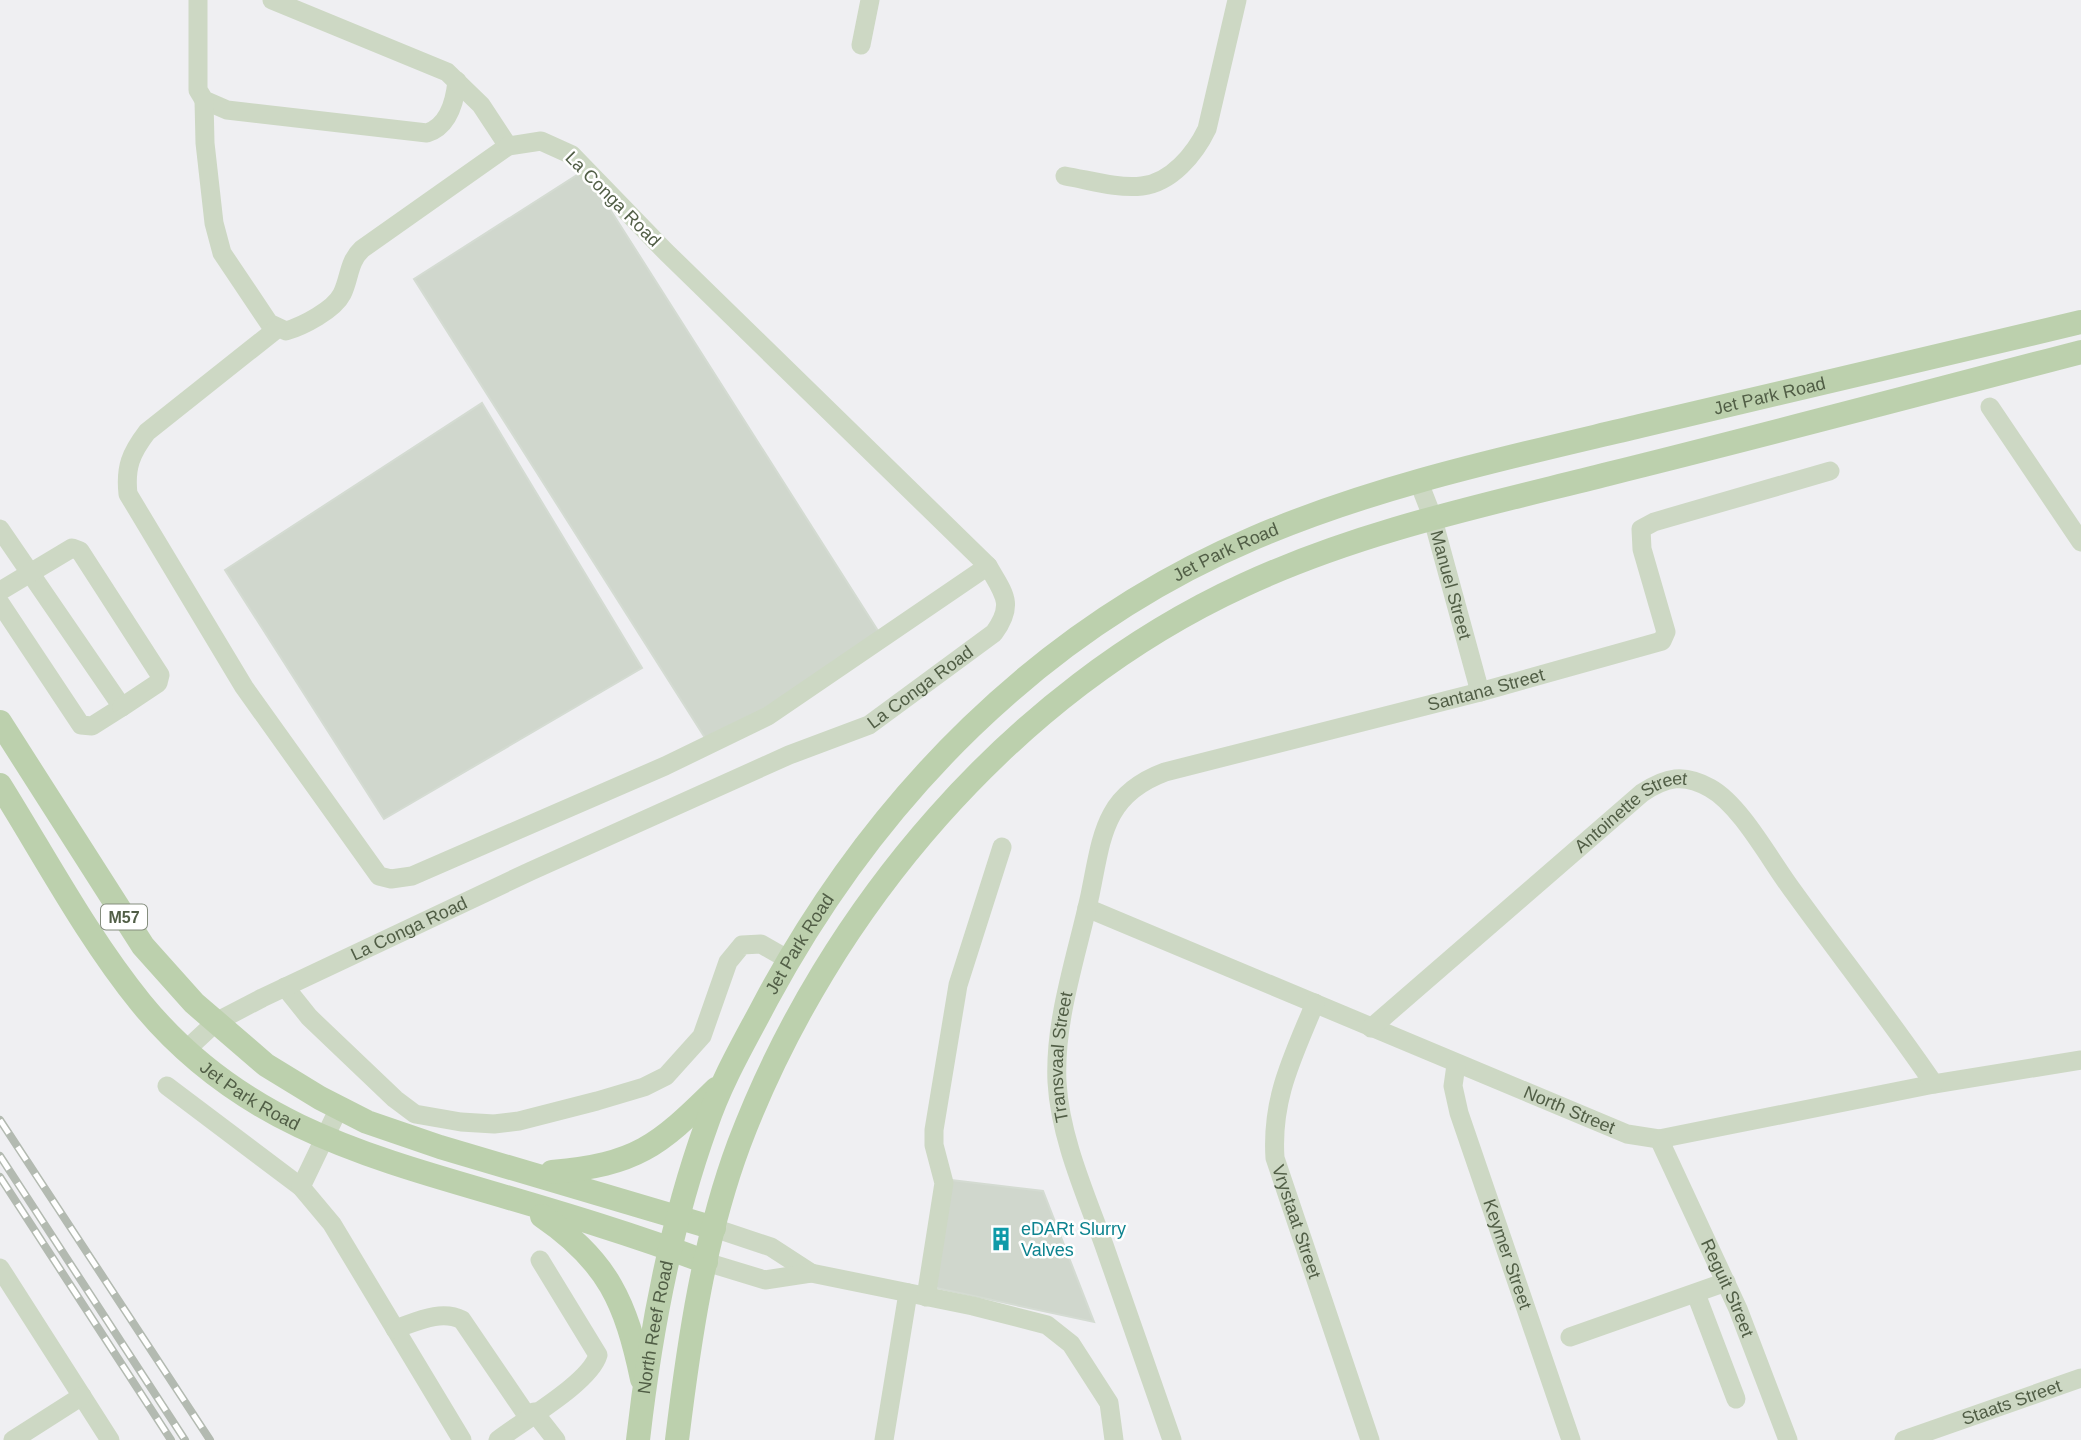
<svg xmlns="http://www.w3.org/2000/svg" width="2081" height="1440" font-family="Helvetica,sans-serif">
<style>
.building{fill:#d0d7cd;stroke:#d4dbd2;stroke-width:2}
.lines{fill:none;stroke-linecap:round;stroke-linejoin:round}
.minor{stroke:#cdd8c4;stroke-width:19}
.major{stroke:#bcd0ad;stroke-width:24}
.rail-casing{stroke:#b3bab1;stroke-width:8}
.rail{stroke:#fff;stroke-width:5;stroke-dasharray:16;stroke-linecap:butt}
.labels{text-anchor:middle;stroke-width:5;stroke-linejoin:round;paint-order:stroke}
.shield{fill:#fff;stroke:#858e7e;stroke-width:2}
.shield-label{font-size:16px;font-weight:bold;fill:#515e46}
.street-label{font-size:18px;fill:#515e46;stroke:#fff}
.culture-label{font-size:18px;fill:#0d838f;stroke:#fff;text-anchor:start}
</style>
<rect width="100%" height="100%" fill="#efeff2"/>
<path class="building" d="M 585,170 L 880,634 L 709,744 L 414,279 Z
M 482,403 L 642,668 L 384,819 L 225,570 Z
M 951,1180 L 1043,1191 L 1094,1322 L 932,1287 Z"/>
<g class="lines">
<g class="minor">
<path d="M 198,0 L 198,90 L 204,100 L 227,110 L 427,133 C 449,126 455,101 457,81"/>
<path d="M 861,45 L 870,0"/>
<path d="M 204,100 L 205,143 L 214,223 L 222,253 L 269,323 L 286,331 C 303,326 334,310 342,294 C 350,278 348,262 362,249 L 508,146 L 481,105 L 447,72 L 272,0"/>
<path d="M 1065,176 C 1089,180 1118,189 1142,186 C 1171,183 1195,154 1207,129 L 1237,0"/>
<path d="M 278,328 L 147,432 C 131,453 125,467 128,494 L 244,687 L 379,876 L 391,879 L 412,876 L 665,766 L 768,716 L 988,566"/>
<path d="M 1990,407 L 2081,542"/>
<path id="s1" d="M 1418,480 L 1432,516 L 1480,692"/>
<path d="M 0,529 L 122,707 L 92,726 L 81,725 L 0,603"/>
<path d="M 0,591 L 72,548 L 80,551 L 160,675 L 158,683 L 122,707"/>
<path id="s2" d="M 1087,908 L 1627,1134 L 1659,1139 L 1934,1084 L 2081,1060"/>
<path d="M 285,987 L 309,1017 L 395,1099 L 415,1114 L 461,1122 L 494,1124 L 519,1121 L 597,1101 L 644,1087 L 666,1076 L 702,1036 L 728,962 L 742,945 L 761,944 L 789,960"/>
<path id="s3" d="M 1315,1003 C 1293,1057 1271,1098 1275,1158 L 1370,1440"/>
<path id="s4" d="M 1371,1028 L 1642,793 C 1666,777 1684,773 1710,788 C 1741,805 1771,862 1793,891 C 1840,956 1889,1018 1934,1084"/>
<path id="s5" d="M 187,1049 L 216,1022 L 262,998 L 531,871 L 789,755 L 869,725 L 994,633 C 1015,604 1004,594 988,566 L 666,252 L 572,155 L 541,141 L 508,146"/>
<path id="s6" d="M 1456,1065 L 1453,1086 L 1459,1113 L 1571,1440"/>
<path d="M 167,1086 L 301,1187 L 332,1224 L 462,1440"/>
<path id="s7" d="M 1659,1139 L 1738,1309 L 1788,1440"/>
<path d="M 301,1187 L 339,1108"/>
<path d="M 714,1228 L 771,1247 L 811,1273"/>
<path d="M 706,1262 L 765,1280 L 811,1273 L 973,1306 L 1047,1325 L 1071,1344 L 1109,1403 L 1114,1440"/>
<path d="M 0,1268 L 110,1440"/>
<path d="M 1696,1294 L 1736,1399"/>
<path d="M 926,1297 L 944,1183 L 934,1145 L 934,1130 L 958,985 L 1002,847"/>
<path d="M 395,1329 C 416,1322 441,1309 462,1320 L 528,1417"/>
<path d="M 1570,1337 L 1726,1282"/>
<path d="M 534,1412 L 556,1440"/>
<path d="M 13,1440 L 82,1396"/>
<path d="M 498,1440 C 522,1421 590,1383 598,1355 L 540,1260"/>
<path d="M 884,1440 L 908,1293"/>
<path id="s8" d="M 1172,1440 C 1149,1375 1127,1310 1104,1245 C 1085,1193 1060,1137 1057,1082 C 1054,1020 1077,955 1090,895 C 1102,837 1103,795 1165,772 L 1480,692 L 1662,641 L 1666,632 L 1642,549 L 1641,529 L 1654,522 L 1830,471"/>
<path id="s9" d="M 1904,1440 L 2081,1378"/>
</g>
<g class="major">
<path d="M 0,722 L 143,946 L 194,1003 L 266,1065 L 320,1098 L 367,1122 L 440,1147 L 714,1228"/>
<path id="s10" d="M 0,785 C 45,857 88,938 141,1003 C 235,1118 354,1153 489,1192 C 561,1213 635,1235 706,1262"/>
<path d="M 552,1172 C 637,1164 657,1147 716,1089"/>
<path d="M 542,1216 C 608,1261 626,1303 642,1379"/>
<path id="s11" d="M 638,1440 C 650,1334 670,1226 706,1126 C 721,1081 745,1041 767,999 C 876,797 1040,629 1254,538 C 1378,485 1510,457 1640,426 C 1787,392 1934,357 2081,322"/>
<path d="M 677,1440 C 689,1341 704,1238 739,1144 C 828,909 1013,691 1244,585 C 1360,531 1485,505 1608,474 C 1766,435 1923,393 2081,352"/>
</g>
<g class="rail-casing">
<path id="rail" d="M 0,1120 L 210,1440
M 0,1156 L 185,1440
M 0,1177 L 171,1440"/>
</g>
<use href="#rail" class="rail"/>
</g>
<defs>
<g id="building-bare" transform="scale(1.89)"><path d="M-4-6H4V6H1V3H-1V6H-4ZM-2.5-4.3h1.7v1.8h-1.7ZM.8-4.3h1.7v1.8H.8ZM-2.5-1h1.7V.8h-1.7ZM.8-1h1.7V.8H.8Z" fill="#0f9aa8" stroke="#fff" stroke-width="2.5" paint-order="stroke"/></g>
</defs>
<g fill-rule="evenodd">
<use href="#building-bare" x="1001" y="1239"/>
</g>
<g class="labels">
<rect class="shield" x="101" y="904.5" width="46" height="25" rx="5"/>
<g class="shield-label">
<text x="124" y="923">M57</text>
</g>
<g class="street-label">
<text transform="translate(613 199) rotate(45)" y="6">La Conga Road</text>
<text dy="6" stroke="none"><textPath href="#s11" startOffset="1682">Jet Park Road</textPath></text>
<text dy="6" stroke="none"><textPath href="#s11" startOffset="1115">Jet Park Road</textPath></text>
<text dy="6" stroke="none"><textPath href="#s1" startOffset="110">Manuel Street</textPath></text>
<text dy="6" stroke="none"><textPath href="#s5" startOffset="821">La Conga Road</textPath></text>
<text dy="6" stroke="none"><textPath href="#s8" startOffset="1052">Santana Street</textPath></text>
<text dy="6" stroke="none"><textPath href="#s4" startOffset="340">Antoinette Street</textPath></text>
<text dy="6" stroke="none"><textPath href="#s5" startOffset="254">La Conga Road</textPath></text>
<text dy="6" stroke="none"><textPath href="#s11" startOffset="527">Jet Park Road</textPath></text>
<text dy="6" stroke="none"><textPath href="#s8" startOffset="402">Transvaal Street</textPath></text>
<text dy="6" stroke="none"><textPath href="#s10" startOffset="404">Jet Park Road</textPath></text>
<text dy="6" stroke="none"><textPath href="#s2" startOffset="523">North Street</textPath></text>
<text dy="6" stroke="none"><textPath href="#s3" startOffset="229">Vrystaat Street</textPath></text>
<text dy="6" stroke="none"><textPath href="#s6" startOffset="198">Keymer Street</textPath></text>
<text dy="6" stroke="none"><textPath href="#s7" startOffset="164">Reguit Street</textPath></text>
<text dy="6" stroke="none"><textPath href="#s11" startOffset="114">North Reef Road</textPath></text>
<text dy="6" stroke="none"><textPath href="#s9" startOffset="114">Staats Street</textPath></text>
</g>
<g class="culture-label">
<text x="1021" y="1235">eDARt Slurry<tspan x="1021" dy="21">Valves</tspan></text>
</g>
</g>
</svg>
